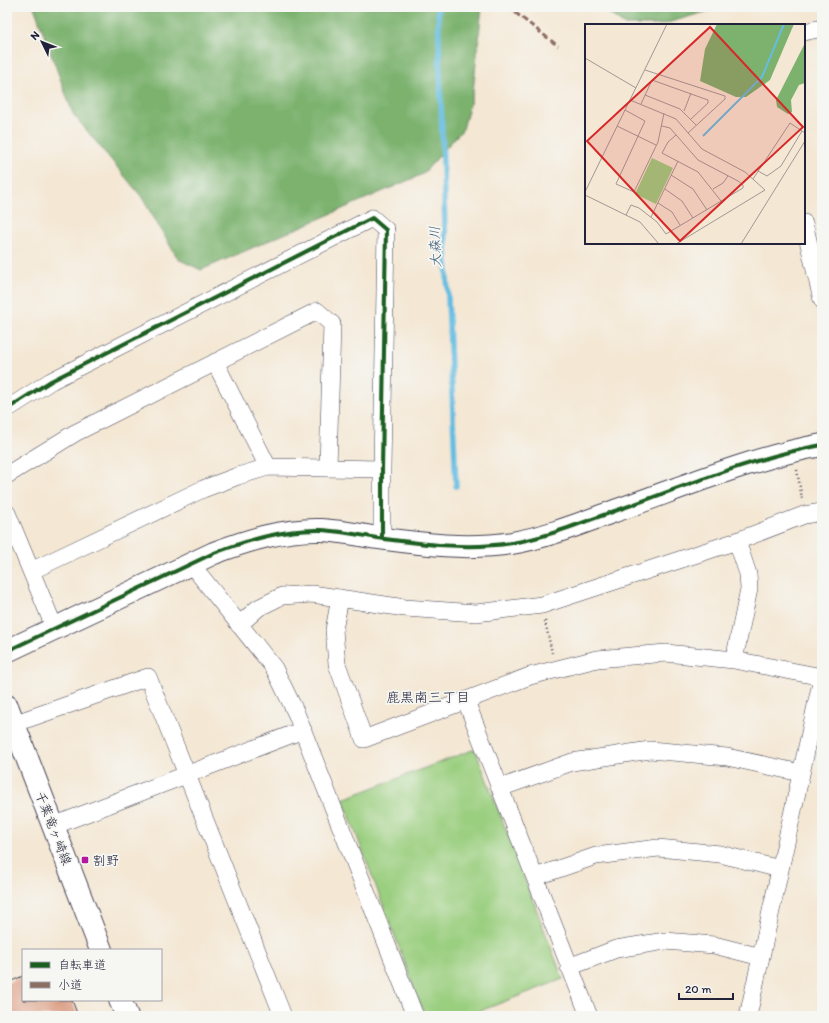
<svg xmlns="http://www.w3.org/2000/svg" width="829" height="1023" font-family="Itim,'Klee One',sans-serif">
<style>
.green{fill:#9bcf80;stroke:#5e785e}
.forest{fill:#7cb26e;stroke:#4f6a54}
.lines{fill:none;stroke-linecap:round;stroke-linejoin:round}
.stream{stroke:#65bde2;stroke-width:5.5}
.building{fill:#da987e}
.minor-casing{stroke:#424052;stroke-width:18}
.tertiary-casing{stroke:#424052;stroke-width:24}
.primary-casing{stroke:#424052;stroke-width:24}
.path{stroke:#424052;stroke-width:2.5;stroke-dasharray:1 3;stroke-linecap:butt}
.minor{stroke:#fff;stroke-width:17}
.tertiary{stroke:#fff;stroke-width:22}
.primary{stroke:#fff;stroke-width:22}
.quiet{stroke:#8d6e63;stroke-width:3;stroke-dasharray:6 3;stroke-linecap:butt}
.cycleway-casing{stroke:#f6f6f2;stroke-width:6}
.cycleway{stroke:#1b5e20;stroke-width:4}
.poi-dot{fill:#b5179e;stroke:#f6f6f2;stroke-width:1.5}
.labels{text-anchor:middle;stroke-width:3.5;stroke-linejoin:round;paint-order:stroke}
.street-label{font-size:13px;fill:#22223b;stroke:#f6f6f2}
.poi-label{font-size:13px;fill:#22223b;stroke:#f6f6f2;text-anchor:start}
.water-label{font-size:14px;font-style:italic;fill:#395875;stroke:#f6f6f2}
.neighbourhood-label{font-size:14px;fill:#22223b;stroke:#f6f6f2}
.inset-river{fill:none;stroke:#65bde2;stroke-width:2}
.inset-road{fill:none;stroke:#a09896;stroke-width:1}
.view{fill:#d62828;fill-opacity:0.15;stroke:#d62828;stroke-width:2}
.inset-edge{fill:none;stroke:#22223b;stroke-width:2}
</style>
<rect width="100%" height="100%" fill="#f6f6f2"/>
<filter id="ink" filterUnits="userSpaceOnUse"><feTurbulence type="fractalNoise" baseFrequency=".025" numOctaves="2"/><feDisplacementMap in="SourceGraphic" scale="8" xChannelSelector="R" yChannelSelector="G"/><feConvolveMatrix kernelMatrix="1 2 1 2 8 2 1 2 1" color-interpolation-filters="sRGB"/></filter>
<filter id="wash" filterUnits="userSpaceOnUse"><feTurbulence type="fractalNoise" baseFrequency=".012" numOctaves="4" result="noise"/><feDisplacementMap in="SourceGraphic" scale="16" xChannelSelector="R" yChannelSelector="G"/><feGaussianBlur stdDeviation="0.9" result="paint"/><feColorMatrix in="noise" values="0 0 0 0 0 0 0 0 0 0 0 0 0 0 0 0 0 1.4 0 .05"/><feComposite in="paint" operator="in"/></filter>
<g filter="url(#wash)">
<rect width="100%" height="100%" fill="#f4e7d3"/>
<path class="green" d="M 475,749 L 563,979 L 467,1016 L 425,1016 L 343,799 Z"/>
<path class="forest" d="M 34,7 L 482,7 L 473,92 L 463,129 L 423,174 L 201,270 L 178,259 L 141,196 L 73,114 Z
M 600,7 L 713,7 L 712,10 L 660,25 L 625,25 Z"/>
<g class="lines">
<path class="stream" d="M 438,7 L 445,227 L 456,486"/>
</g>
<g id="blocks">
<path class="building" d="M 23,976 L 23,1000 L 72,1000 L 78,1016 L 7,1016 L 7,983 Z"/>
</g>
</g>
<g filter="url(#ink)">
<use href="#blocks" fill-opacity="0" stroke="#424052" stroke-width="1"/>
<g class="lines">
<g class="minor-casing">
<path id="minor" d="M 804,32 L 822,28
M 804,223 L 822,300
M 215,362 L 268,467
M 7,409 L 51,381 L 372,218 L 386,230 L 382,469 L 382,538
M 7,475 L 75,433 L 317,311 L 332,324 L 328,468
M 7,513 L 55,629
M 191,564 L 274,668 L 296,713 L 415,1016
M 31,571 L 203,489 L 238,476 L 268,467 L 382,469
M 340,598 L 334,630 L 337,664 L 364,739 L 530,676 L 597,659 L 666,653 L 734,660 L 822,677
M 239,625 L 258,608 L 282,596 L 312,594 L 405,608 L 476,613 L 542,605 L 737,541 L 804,515 L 822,512
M 734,660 L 749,589 L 748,574 L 737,541
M 466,701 L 589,1016
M 13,724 L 148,677 L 283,1016
M 500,788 L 572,762 L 650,750 L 727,757 L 801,773
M 53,826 L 303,730
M 535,877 L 596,856 L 658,848 L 720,854 L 780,869
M 569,967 L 616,949 L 665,941 L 714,945 L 761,957
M 748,1016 L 822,678"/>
</g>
<g class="tertiary-casing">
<path id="tertiary" d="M 7,651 L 214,553 C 248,540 284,529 321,530 C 340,531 359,535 378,538 C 422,544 467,550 512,543 C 547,537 579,524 612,512 C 681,488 750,458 822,445"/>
</g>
<g class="primary-casing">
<path id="primary" d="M 7,706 L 101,950
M 120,1000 L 127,1016"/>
</g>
<path class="path" d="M 797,470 L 802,499
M 545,621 L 552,653"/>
<use href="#minor" class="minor"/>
<use href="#tertiary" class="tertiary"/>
<use href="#primary" class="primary"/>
<path class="quiet" d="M 508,7 L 558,46"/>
<g class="cycleway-casing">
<path id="cycleway" d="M 7,409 L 51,381 L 372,218 L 386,230 L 382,469 L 382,538
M 7,651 L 214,553 C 248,540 284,529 321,530 C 340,531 359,535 378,538 C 422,544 467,550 512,543 C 547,537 579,524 612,512 C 681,488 750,458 822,445"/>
</g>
<use href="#cycleway" class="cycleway"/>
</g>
</g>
<rect class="poi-dot" x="81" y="856" width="8" height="8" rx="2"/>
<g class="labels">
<g class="street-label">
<text transform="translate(54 828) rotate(69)" y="5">千葉竜ヶ崎線</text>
</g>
<g class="poi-label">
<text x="93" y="865">割野</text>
</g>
<g class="water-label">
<text transform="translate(435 247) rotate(-92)" y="5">大森川</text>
</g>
<g class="neighbourhood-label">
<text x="428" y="702">鹿黒南三丁目</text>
</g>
</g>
<g transform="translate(585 24)">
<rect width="220" height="220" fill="#f4e7d3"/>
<path d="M 67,134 L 88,144 L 71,180 L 50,170 Z" fill="#9bcf80"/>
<path d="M 132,0 L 209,0 L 185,56 L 161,73 L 151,73 L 115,57 L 120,25 ZM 220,19 L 220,59 L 214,61 L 206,76 L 207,88 L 203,90 L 192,83 L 191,76 Z" fill="#7cb26e"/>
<path class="inset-river" d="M 118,112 L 177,53 L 199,0"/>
<path class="inset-road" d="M 0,34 L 51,64M 60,46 L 140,72 L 140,75 L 103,109M 60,71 L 95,85 L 111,101M 45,76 L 91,95 L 117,125 L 160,148 L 180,166M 56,80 L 67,56 L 123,76 L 123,79 L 106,95M 40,86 L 60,97 L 31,160 L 49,168 L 73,118 L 79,89M 99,87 L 106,69M 32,102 L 71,121M 91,111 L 83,118 L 77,129 L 113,148 L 136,177M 173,147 L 182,152 L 196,142 L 217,107M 86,151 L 108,165 L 122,186M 168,155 L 205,99 L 220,109M 80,165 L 97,177 L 108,194M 128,165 L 138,159 L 143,152M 0,168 L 82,0M 0,171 L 55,198 L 74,220M 73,179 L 87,188 L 95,201M 41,191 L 46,181 L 54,184 L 72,198 L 81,210 L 158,164 L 158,161 L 153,157 L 113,136 L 85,104 L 77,102M 66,193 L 93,137M 91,220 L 180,166M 156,220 L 220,117"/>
<path class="view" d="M 125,3 L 218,103 L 95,217 L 2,117 Z"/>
<rect width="220" height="220" class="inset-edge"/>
</g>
<rect width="829" height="1023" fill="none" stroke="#f6f6f2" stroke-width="24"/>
<rect x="22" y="949" width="140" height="52" fill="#f6f6f2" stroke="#a1a1a9"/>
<rect x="30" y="962" width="20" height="6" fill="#1b5e20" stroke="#a1a1a9"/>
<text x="58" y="969" font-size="12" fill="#22223b">自転車道</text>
<rect x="30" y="982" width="20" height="6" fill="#8d6e63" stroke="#a1a1a9"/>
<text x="58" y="989" font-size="12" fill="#22223b">小道</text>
<g transform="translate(42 42) rotate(313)" stroke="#f6f6f2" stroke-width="3" paint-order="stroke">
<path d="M0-3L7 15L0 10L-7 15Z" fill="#22223b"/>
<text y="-6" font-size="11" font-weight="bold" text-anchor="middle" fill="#22223b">N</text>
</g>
<path d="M679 993v6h54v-6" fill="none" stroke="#22223b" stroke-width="2"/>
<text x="685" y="993" font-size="12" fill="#22223b" stroke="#f6f6f2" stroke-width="3" paint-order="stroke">20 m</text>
</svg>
